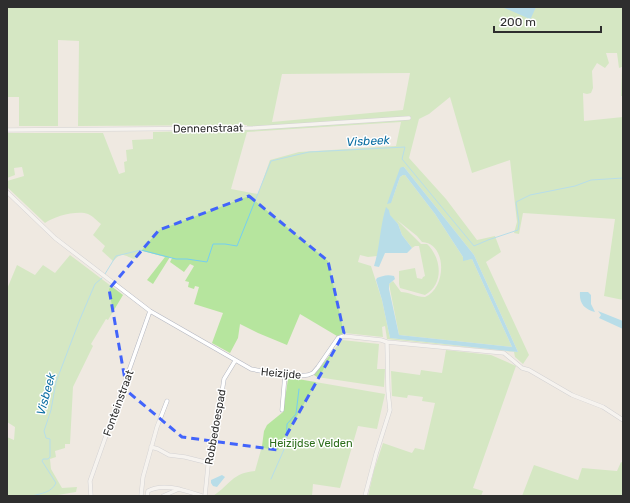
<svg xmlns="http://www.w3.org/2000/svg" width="630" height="503" font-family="Rubik,sans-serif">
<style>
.green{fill:#b6e59e;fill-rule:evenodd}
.water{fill:#75cff0}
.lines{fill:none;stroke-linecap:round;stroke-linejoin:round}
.stream{stroke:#75cff0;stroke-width:1}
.street-casing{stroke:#b4b7c1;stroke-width:4.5}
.street{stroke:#fff;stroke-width:3.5}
.marked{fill:none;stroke:#4264fb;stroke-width:3;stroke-dasharray:8 5;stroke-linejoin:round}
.labels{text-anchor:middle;stroke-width:3;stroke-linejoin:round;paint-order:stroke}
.street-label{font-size:11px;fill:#2e2e2e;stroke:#fff}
.park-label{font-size:11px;fill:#2c6e1b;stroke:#fff}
.water-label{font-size:12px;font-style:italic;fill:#0d6fa3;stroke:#fff}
</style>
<rect width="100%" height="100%" fill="#efe9e1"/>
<path class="green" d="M 7,7 L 623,7 L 623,96 L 621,96 L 622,67 L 619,68 L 617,53 L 606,53 L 609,63 L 605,68 L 597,63 L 592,71 L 593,88 L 591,93 L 587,94 L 583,93 L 584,121 L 623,117 L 623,300 L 604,296 L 615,219 L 523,213 L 519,234 L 514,233 L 517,222 L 510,160 L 472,173 L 450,97 L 429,114 L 419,119 L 409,158 L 446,199 L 477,240 L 495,236 L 501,252 L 486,262 L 529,355 L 523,364 L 515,357 L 514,352 L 387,339 L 385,326 L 382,327 L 383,337 L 344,333 L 337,336 L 300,314 L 287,345 L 258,333 L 240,324 L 238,338 L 230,353 L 212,343 L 223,313 L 194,304 L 199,287 L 195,286 L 194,289 L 188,287 L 189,282 L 185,281 L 194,266 L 190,264 L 184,272 L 170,262 L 172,258 L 170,257 L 153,284 L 147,280 L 165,257 L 139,250 L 138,256 L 134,259 C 124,256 123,251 113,261 L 102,251 L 105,246 L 93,235 L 101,224 C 97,221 93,216 88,214 C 78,210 54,216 45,223 L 7,187 L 7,181 L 24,176 L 22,167 L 14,168 L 15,175 L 7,178 L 7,133 L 103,133 L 119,174 L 125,172 L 124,162 L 127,161 L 126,150 L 133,149 L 132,140 L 153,139 L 153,132 L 247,130 L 247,125 L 78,126 L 79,41 L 58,40 L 58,126 L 19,126 L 19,97 L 7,97 ZM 410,73 L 403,110 L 272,122 L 282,74 ZM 401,122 L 396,146 L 299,152 L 270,160 L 258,194 L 231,189 L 247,132 ZM 402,167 L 404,167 L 474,255 L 518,352 L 390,338 L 382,300 L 371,266 L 358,262 L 360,255 L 368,257 L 377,256 L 381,239 L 389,215 L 398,224 L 402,235 L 412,248 L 415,246 L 419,246 L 425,276 L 423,277 L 422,279 L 417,278 L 415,268 L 399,271 L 399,284 L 400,288 L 425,295 C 445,284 441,257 427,244 L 421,244 L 397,220 L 417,236 L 422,242 C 447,243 447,288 425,297 C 416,297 409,292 401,292 L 393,281 L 389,284 L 399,335 L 512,347 L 472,259 L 463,260 L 463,257 L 435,214 L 405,175 L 403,175 L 400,177 L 391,203 Z
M 70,255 L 123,295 L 108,320 L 106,319 L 91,344 L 93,346 L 73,387 L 70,444 L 65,444 L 65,448 L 55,451 L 56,457 L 50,459 L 51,469 L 62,488 L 77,487 L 76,492 L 52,496 L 7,496 L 7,437 L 14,440 L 15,427 L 7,422 L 7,289 L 17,265 L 35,275 L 43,265 L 55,273 Z
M 342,340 L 379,344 L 377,369 L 385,369 L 384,387 L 317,377 L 314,375 Z
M 446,350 L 491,355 L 516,366 L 473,488 L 483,491 L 481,496 L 368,496 L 374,470 L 383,443 L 412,453 L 415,448 L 424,450 L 435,403 L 422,401 L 423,397 L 408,395 L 407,398 L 392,396 L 391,371 L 420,375 L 421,370 L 442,373 Z
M 292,378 L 385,394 L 377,429 L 358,426 L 340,488 L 313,484 L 312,496 L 213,496 C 231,484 232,473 255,471 L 262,446 L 264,431 L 267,425 L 283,412 L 288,379 Z
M 621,462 L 623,463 L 623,496 L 522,496 L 534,465 L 578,480 L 582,468 L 617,471 Z"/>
<path class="water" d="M 502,7 L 536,7 L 531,18 L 530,19 Z
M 402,167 L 404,167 L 474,255 L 518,352 L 390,338 L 382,300 L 376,280 L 377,278 C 382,276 387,274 394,276 L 395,279 L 389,284 L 389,289 L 399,335 L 512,347 L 472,259 L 463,261 L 463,257 L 435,214 L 405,175 L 403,175 L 400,177 L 391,203 L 387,204 L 400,168 Z
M 386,207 L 389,210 L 390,215 L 398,224 L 402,235 L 412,248 L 407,253 L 385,253 L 379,267 L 374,266 C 380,247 380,226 386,207 Z
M 580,292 L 588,292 L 591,295 L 591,304 L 595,312 C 584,309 579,303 580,292 Z
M 598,311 L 623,321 L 623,329 L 599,318 L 601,315 Z
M 222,475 L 225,477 L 217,487 L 213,486 L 211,483 L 211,480 Z"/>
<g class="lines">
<path class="stream" d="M 105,274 L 116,256 L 141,250 L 176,259 L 187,259 L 207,262 L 213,244 L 225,244 L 237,246 L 271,161 L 309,152 L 405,147 L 402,159 L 474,246 L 488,240 L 518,230 L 519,223 L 516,202 L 530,195 L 575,186 L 591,180 L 623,178
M 271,479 L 286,445 L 287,424 L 296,414 L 299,389
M 32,496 C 42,493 51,493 56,483 L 42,461 L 43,459 L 48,459 L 50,457 L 50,439 L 46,438 L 44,431 L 51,410 L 56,382 L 80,319 L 95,284 L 102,278"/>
<g class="street-casing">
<path id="street" d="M 7,130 L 253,128 L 409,118
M 7,192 L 55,238 L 150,311 L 251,369 L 276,374 L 298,376 L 308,375 L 313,373 L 318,367 L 338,338 L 344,336 L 381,340 L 387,342 L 504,353 L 522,368 L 529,370 L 572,395 L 603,407 L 623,420
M 282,410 L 285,375
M 151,447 L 158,449 L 169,455 L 185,457 L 209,463
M 91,496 L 90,481 L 150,311
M 141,496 L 143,477 L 157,427 L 167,401
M 147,496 L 148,491 C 164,482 186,491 202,496
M 163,496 L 179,489
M 205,496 L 210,446 L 218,419 L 224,379 L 235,361
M 365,496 L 376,454 L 390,410 L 388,391 L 387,342"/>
</g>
<use href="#street" class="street"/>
</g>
<path d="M0 0H630V503H0ZM 249,196 L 328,261 L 344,333 L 278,450 L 182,437 L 127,391 L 109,289 L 159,230 Z" fill="#efe9e1" fill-opacity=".55" fill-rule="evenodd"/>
<path class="marked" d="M 249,196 L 328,261 L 344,333 L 278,450 L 182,437 L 127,391 L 109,289 L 159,230 Z"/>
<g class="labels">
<g class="street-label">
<text transform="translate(208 128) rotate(-1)" y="4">Dennenstraat</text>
<text transform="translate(281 373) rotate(5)" y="4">Heizijde</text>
<text transform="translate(118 403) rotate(-70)" y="4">Fonteinstraat</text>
<text transform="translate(215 427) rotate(-80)" y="4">Robbedoespad</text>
</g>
<g class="park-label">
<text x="311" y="447">Heizijdse Velden</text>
</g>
<g class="water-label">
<text transform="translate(368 141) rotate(-3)" y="4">Visbeek</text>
<text transform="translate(46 394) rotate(-75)" y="4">Visbeek</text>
</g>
</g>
<rect width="630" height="503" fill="none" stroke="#2e2e2e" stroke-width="16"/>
<path d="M494 26v6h107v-6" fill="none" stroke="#2e2e2e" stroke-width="2"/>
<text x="500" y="26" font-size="12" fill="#2e2e2e" stroke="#ffffff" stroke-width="3" paint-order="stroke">200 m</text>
</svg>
